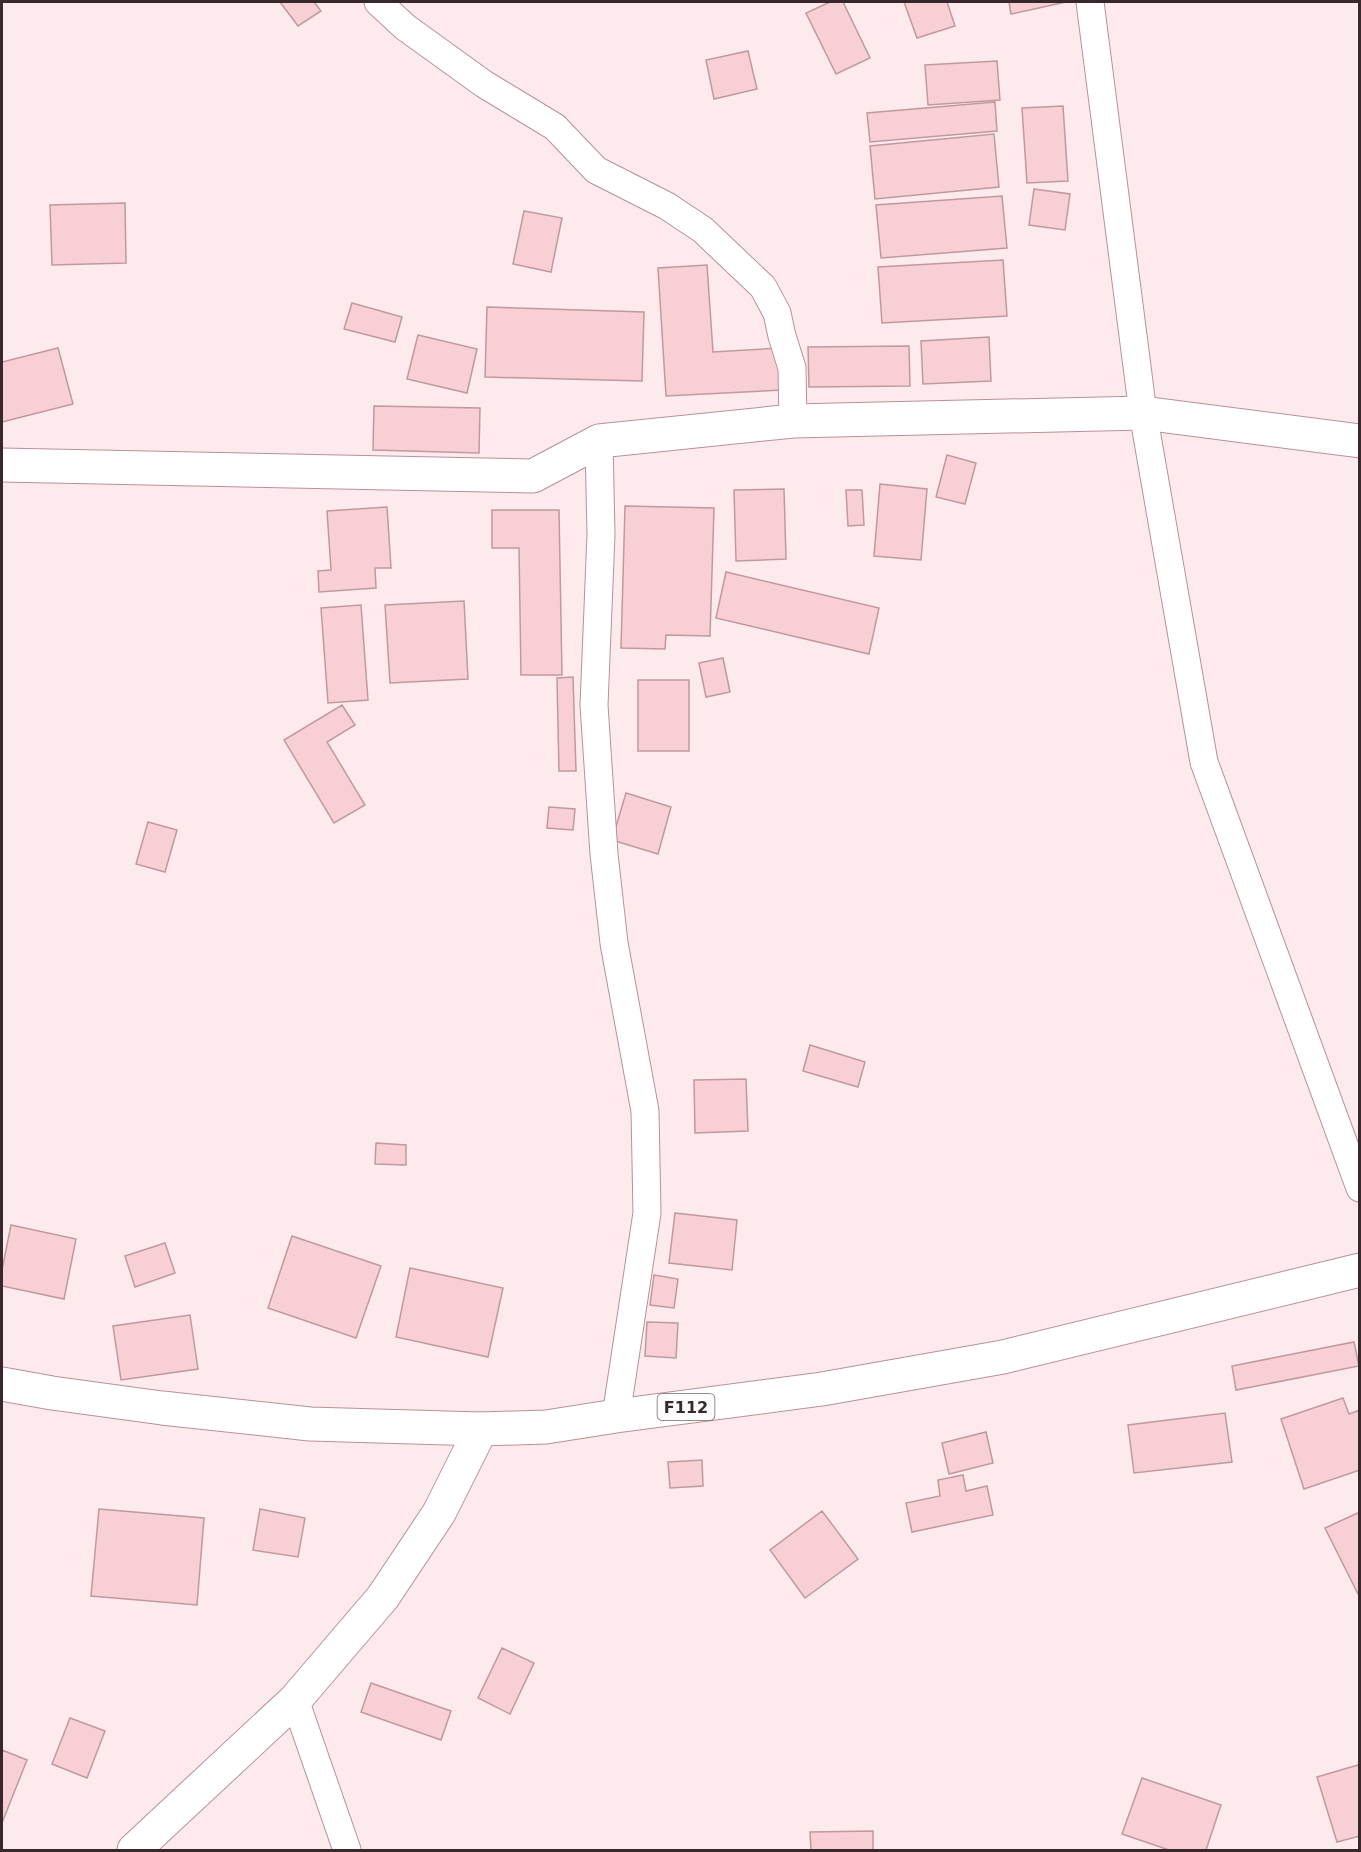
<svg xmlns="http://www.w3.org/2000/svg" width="1361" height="1852" font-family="'DejaVu Sans',sans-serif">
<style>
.building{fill:#f8cfd5;stroke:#c0999f;stroke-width:1.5}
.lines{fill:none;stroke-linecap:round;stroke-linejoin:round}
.minor-casing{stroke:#b89198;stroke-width:29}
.tertiary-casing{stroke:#b89198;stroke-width:35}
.primary-casing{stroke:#b89198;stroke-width:35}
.minor{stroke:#fff;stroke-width:27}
.tertiary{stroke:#fff;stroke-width:33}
.primary{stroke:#fff;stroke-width:33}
.labels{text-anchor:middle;stroke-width:6;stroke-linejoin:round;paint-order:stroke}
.shield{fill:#fcfcfc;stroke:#73686a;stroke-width:1.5}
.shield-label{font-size:16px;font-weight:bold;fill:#38282b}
</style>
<rect width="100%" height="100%" fill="#fceaed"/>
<path class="building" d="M 280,2 L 314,2 L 321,11 L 298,26 Z
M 830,2 L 843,2 L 870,58 L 836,74 L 806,13 Z
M 904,2 L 947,2 L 955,26 L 917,38 Z
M 1009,2 L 1066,2 L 1011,14 Z
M 748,51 L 757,89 L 714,99 L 706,60 Z
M 997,61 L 1000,100 L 928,105 L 925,65 Z
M 995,102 L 997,131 L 870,142 L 867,113 Z
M 1063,106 L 1068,181 L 1027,183 L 1022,108 Z
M 994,134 L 999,187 L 875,199 L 870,146 Z
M 1034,189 L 1070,194 L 1065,230 L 1029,225 Z
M 1002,196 L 1007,248 L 881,258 L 876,205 Z
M 125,203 L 126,263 L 52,265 L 50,205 Z
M 524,211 L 562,218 L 551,272 L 513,264 Z
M 1003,260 L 1007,316 L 882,323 L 878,267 Z
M 707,265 L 713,352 L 779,348 L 782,390 L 666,396 L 658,268 Z
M 352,303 L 402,317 L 395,342 L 344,329 Z
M 487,307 L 644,312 L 642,381 L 485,377 Z
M 418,335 L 477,349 L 467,393 L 407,379 Z
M 989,337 L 991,381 L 923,384 L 921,341 Z
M 909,346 L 910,386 L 809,387 L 808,347 Z
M 58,348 L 73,404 L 2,422 L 2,362 Z
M 374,406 L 480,408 L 479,453 L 373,450 Z
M 947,455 L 976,463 L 965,504 L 936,497 Z
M 880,484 L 927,489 L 921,560 L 874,556 Z
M 784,489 L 786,559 L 736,561 L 734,490 Z
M 846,490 L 862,490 L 864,525 L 848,526 Z
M 625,506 L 714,508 L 710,636 L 666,635 L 665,649 L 621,648 Z
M 387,507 L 391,568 L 375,568 L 376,588 L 319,592 L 318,571 L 331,570 L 327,511 Z
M 492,510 L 559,510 L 562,675 L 521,675 L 519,548 L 492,548 Z
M 726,572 L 879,608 L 869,654 L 716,618 Z
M 464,601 L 468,679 L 390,683 L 385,605 Z
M 361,605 L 368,700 L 328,703 L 321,608 Z
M 723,658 L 730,692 L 706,697 L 699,663 Z
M 573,677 L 576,771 L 559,771 L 557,678 Z
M 638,680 L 689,680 L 689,751 L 638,751 Z
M 342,705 L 355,725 L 327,742 L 365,805 L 334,823 L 284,740 Z
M 626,793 L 671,807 L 658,854 L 612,840 Z
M 549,807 L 575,809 L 573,830 L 547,828 Z
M 148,822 L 177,830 L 165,872 L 136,864 Z
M 810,1045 L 865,1062 L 858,1087 L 803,1071 Z
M 746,1079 L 748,1131 L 695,1133 L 694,1080 Z
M 376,1143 L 406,1145 L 406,1165 L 375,1164 Z
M 675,1213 L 737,1220 L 732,1270 L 669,1263 Z
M 11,1225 L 76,1239 L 64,1299 L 2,1286 L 2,1270 Z
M 292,1236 L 381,1266 L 356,1338 L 268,1308 Z
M 165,1243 L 175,1273 L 135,1287 L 125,1256 Z
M 410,1268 L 503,1288 L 488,1357 L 396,1337 Z
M 654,1275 L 678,1279 L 674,1308 L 650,1305 Z
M 190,1315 L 198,1369 L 121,1380 L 113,1326 Z
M 647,1322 L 678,1323 L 676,1358 L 645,1356 Z
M 1354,1342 L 1359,1366 L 1236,1390 L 1232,1366 Z
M 1343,1398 L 1349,1414 L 1360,1410 L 1360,1470 L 1304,1489 L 1281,1419 Z
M 1225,1413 L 1232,1462 L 1134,1473 L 1128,1425 Z
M 986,1432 L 993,1463 L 949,1474 L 942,1443 Z
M 702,1460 L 703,1486 L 670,1488 L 668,1462 Z
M 963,1475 L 966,1491 L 987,1486 L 993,1515 L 912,1532 L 906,1503 L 940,1496 L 938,1480 Z
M 99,1509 L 204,1518 L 197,1605 L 91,1596 Z
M 260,1509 L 305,1518 L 298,1557 L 253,1550 Z
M 822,1511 L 858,1559 L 805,1598 L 770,1550 Z
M 1360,1512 L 1360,1598 L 1325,1528 Z
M 502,1648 L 534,1663 L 510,1714 L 478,1698 Z
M 371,1683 L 451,1711 L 441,1740 L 361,1712 Z
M 70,1718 L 105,1731 L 87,1778 L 52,1764 Z
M 2,1750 L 27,1760 L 2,1823 Z
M 1358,1765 L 1360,1771 L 1360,1836 L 1337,1842 L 1317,1777 Z
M 1142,1778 L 1221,1805 L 1206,1850 L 1169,1850 L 1122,1834 Z
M 873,1831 L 873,1850 L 811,1850 L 810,1832 Z"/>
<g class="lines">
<g class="minor-casing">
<path id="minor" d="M 378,2 L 405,27 L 484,84 L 555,127 L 596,170 L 667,206 L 703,230 L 763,287 L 777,313 L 782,336 L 792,368 L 793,421
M 1090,2 L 1143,413 L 1204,762 L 1360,1188
M 599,441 L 601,535 L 594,705 L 604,854 L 614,943 L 645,1111 L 647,1213 L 616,1416
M 295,1700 L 347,1850"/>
</g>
<g class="tertiary-casing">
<path id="tertiary" d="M 2,465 L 533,476 L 599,441 L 793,421 L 1143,413 L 1360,441
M 134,1850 L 295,1700 L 383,1597 L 439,1513 L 481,1429"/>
</g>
<g class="primary-casing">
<path id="primary" d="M 2,1384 L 52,1393 L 162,1408 L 310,1424 L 481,1429 L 546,1427 L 616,1416 L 822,1389 L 1003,1357 L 1360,1270"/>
</g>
<use href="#minor" class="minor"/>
<use href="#tertiary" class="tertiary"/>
<use href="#primary" class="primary"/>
</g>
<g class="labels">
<rect class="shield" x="657.5" y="1394" width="57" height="26" rx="4.5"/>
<g class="shield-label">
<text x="686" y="1413">F112</text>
</g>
</g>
<rect width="1361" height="1852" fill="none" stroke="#38282b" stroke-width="6"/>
</svg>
